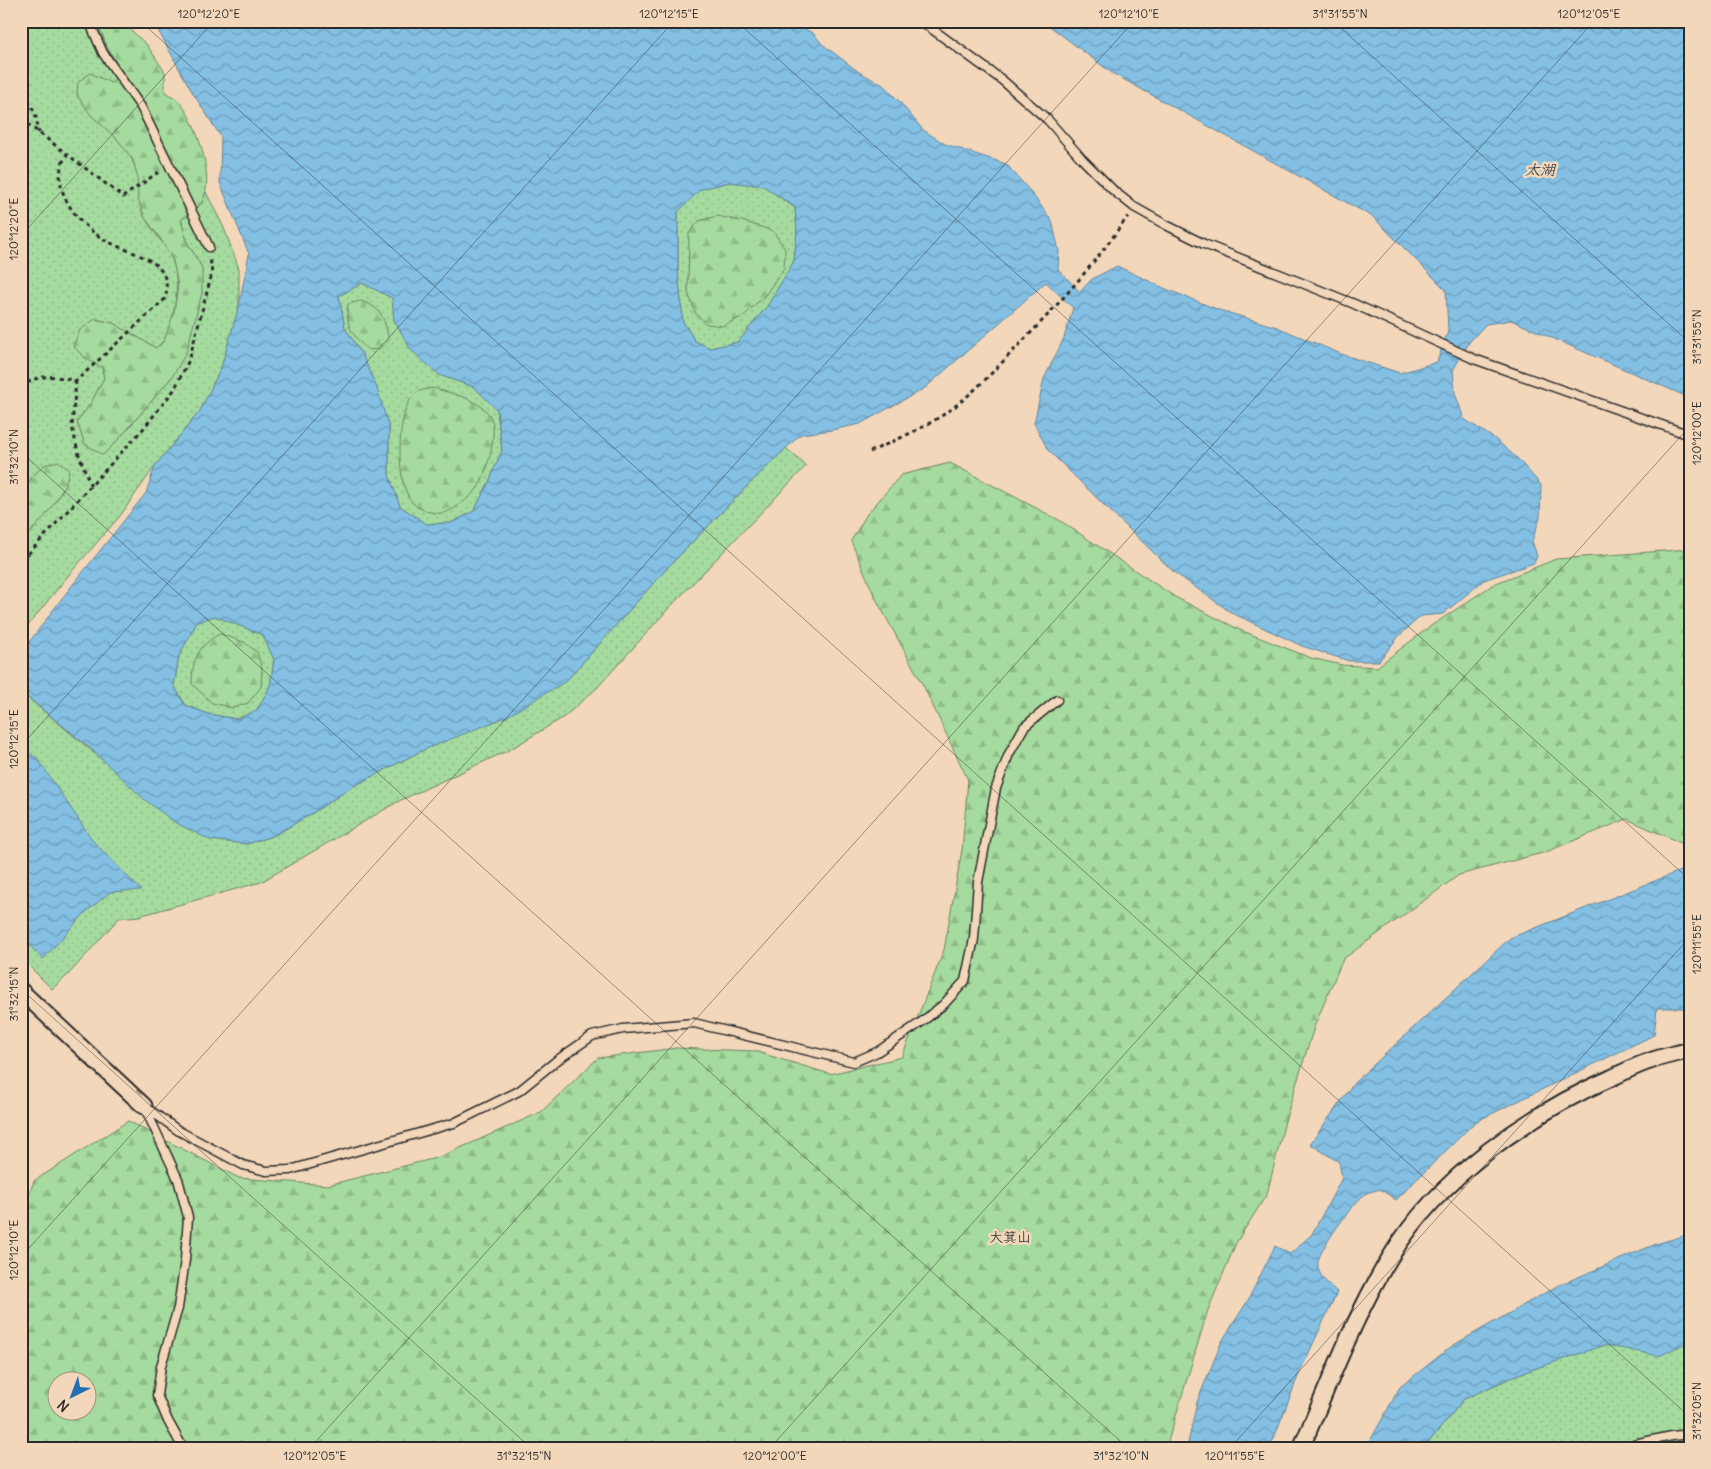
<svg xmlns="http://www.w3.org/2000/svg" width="1711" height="1469" font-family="Delius,'LXGW WenKai TC',sans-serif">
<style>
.grass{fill:url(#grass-dots);stroke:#688364}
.forest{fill:url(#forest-firs);stroke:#688364;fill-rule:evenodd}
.water{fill:url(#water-waves);stroke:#60849a;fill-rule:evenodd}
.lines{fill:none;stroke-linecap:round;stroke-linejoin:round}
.service-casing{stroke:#2b2b2b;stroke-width:11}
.minor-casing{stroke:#2b2b2b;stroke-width:19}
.path{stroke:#2b2b2b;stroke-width:3;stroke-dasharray:4 4;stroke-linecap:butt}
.service{stroke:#f3d7ba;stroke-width:8}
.minor{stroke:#f3d7ba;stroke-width:15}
.ticks{fill:none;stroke:#2b2b2b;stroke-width:1;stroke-opacity:0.45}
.labels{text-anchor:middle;stroke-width:5;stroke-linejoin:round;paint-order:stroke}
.park-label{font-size:14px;fill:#3d453c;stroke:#f3d7ba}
.water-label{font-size:15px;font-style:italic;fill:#3d4950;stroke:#f3d7ba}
.neatline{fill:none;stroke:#2b2b2b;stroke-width:2}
.ticks-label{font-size:12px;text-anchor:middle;fill:#2b2b2b}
</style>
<defs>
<pattern id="grass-dots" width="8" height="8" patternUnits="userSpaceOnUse" patternTransform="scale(1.25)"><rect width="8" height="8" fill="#a5db9e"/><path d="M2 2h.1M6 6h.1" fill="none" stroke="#8ebc88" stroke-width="1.8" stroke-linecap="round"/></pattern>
<pattern id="forest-firs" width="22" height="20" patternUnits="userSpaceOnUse" patternTransform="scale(1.25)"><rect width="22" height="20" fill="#a5db9e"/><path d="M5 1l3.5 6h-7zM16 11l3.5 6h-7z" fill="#8ebc88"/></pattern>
<pattern id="water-waves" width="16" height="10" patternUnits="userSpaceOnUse" patternTransform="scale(1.25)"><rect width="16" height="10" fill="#84c0e4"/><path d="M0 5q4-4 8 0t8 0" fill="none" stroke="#6c9cb9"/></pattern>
</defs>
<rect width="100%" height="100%" fill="#f3d7ba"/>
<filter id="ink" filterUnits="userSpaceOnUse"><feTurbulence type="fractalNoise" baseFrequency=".02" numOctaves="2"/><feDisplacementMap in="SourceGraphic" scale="10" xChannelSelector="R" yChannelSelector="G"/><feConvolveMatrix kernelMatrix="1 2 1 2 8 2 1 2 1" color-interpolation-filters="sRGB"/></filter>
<g filter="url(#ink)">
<path class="grass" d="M 21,21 L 97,21 L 107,47 L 122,73 L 111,83 L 91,115 C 109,132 132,148 137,174 C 140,189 137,204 145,218 C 153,232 165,243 172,259 C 181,280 175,321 164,340 C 162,343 158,346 156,348 L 113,323 L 95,319 L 84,357 L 102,367 L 104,378 L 91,403 L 77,422 L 85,444 L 103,454 L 119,439 L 172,377 L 202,268 L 187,242 L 181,220 L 201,204 L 206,192 L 224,228 L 239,269 L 239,306 L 221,368 L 200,411 L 155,466 L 120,516 L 72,571 L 21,634 L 21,534 L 27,536 C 42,521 55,502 67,483 L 32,477 L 21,496 Z
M 730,182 L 764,186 L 795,208 L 797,231 L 794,261 L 768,305 L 738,342 L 710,348 L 695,341 L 683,322 L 678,271 L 678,212 L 701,189 Z
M 362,283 L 393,298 L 394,320 L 439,375 L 474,387 L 497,410 L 502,451 L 489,482 L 474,511 L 451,523 L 426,524 L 400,506 L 389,475 L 389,428 L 363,356 L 345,328 L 339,296 Z
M 786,448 L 806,466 L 669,608 L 597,688 L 564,717 L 509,750 L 399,801 L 261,882 L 139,916 L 119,918 L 68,975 L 52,989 L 21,958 L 21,692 L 117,772 L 210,840 L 247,844 L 275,835 L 311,814 L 352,787 L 421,751 L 566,681 L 669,566 L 752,481 Z
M 215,616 L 263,635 L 274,660 L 270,687 L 257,710 L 237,719 L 208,714 L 186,705 L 174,686 L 179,656 L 197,622 Z
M 1690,1334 L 1690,1448 L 1424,1448 L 1464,1399 L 1519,1374 L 1605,1345 Z"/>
<path class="forest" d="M 97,21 L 121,21 L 147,45 L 165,72 L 165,92 C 169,95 175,97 178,100 C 196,120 216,178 202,202 C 198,209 188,215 181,220 L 187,242 L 202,268 L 202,293 L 186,353 L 172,377 L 119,439 L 103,455 L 85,444 L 77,422 L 91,403 L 104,378 L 102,368 L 84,357 L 73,346 L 80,330 L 95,319 L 113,323 L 156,348 L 164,341 L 174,312 L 178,286 L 173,261 L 160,238 L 145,218 L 138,199 L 137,175 L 133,160 L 118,140 L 91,115 L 77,95 L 78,82 L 90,73 L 111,83 L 122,73 L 107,47 Z
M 717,216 L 742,221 L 773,231 L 785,249 L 784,268 L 766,294 L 744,316 L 723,326 L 707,324 L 696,314 L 688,293 L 689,233 L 699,221 Z
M 361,301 C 383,308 384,319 389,340 L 379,349 L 368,350 C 352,335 345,326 348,304 Z
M 433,388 C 452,394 478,398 490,416 C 499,432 487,474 477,489 C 472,496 452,512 443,513 C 433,514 418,510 412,502 C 395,484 396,409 415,394 C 419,390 428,389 433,388 Z
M 58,461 L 69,470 C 65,493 44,519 27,536 L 21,534 L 21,496 L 32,477 L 44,465 Z
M 950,463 L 1059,520 L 1175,597 L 1240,630 L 1311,658 L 1342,665 L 1377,667 L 1428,628 L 1494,584 L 1556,559 L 1690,549 L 1690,842 L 1681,843 L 1627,819 L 1546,852 L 1459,875 L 1343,959 L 1314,1027 L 1285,1121 L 1267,1194 L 1236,1243 L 1208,1310 L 1166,1448 L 21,1448 L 21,1218 L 34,1181 L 128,1121 L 239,1178 L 328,1185 L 440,1157 L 541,1112 L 598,1058 L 676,1048 L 754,1051 L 830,1074 L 902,1057 L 944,950 L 962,850 L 968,780 L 924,687 L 875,597 L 851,541 L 867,514 L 901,475 ZM 58,1382 L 88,1382 L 88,1412 L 58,1412 Z
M 220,634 L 244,642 L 257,652 L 262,669 L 261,687 L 248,703 L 233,708 L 212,703 L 192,684 C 192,660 198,645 220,634 Z"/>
<path class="water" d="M 153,21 L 787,21 L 813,33 L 822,44 L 859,72 L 883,85 L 899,101 L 923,130 L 945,144 L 1006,164 L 1030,191 L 1052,221 L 1059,251 L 1058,269 L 1080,292 L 1092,279 L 1117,266 L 1166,289 L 1219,310 L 1277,327 L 1341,354 L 1400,373 L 1437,362 L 1448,331 L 1446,290 L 1373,217 L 1112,73 L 1043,21 L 1690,21 L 1690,398 L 1511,320 L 1486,324 L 1470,341 L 1453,370 L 1455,393 L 1464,419 L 1495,439 L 1518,459 L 1541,485 L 1540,518 L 1532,541 L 1537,556 L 1534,563 L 1484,580 L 1443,614 L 1421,616 L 1399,636 L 1379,661 L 1349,661 L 1302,646 L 1232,613 L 1175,573 L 1106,507 L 1048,450 L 1034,423 L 1044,379 L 1064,338 L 1073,308 L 1046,282 L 925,388 L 860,424 L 832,430 L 801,434 L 752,481 L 669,566 L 566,681 L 506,717 L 421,751 L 352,787 L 311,814 L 275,835 L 247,844 L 210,840 L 176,823 L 145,800 L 90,748 L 21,692 L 21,653 L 63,597 L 146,493 L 155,466 L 200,411 L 221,368 L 239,306 L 249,254 L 220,183 L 221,137 L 191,90 ZM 730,182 L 763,186 L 795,207 L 797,231 L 794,261 L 768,305 L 738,342 L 710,348 L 695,341 L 683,322 L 678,271 L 678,212 L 701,189 ZM 362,283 L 392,298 L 394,320 L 411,350 L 439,375 L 474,387 L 497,410 L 502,450 L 489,482 L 474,511 L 451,523 L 426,524 L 400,506 L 389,475 L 389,428 L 377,388 L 363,356 L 345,328 L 339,296 ZM 215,616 L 263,635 L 274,660 L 270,686 L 257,710 L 237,719 L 208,714 L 185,705 L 174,686 L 179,656 L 197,622 Z
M 21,749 L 37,758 L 93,841 L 141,890 L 110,892 L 85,913 L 43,959 L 21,937 Z
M 1690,867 L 1690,1008 L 1657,1008 L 1654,1035 L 1475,1122 L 1396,1200 L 1380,1189 C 1376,1191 1369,1191 1365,1194 C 1354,1202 1321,1247 1318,1261 C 1316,1275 1328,1284 1337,1292 L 1299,1374 L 1270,1448 L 1187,1448 L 1197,1402 L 1222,1341 L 1247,1302 L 1275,1246 L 1290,1254 L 1312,1234 L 1342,1178 L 1339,1162 L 1310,1144 L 1354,1083 L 1510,938 Z
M 1690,1234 L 1690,1341 L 1659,1356 L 1605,1345 L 1519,1374 L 1464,1399 L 1424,1448 L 1366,1448 L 1400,1387 L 1452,1346 L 1557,1286 L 1656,1244 Z"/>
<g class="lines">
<g class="service-casing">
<path id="service" d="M 89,21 L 103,53 L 141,107 L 209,247
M 921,21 L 1002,80 L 1048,120 L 1082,159 L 1114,191 L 1134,207 L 1166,225 L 1204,244 L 1352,303 L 1474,359 L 1690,435
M 144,1106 L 179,1131 L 243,1165 L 266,1171 L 290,1170 L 454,1123 L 519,1091 L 556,1061 L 592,1036 L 623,1029 L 694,1023 L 854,1062 L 877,1052 L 923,1021 L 944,1004 L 965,981 L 974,939 L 978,882 L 996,788 L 1009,754 L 1024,727 L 1057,700
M 145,1108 L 178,1179 L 188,1217 L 185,1260 L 178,1308 L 161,1366 L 157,1395 L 168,1421 L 183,1448
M 1630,1448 L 1634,1444 L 1672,1436 L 1690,1434"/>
</g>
<g class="minor-casing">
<path id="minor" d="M 21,991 L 144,1106
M 1301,1448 C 1330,1383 1354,1316 1391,1256 C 1438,1178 1529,1114 1611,1078 C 1624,1072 1637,1065 1650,1061 C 1663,1056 1676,1054 1690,1050"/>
</g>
<path class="path" d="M 21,86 L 35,113 L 39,133
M 21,119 L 123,197 L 160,171
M 76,381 L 72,426 L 78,452 L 91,487
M 21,388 C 38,372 56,376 76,381 L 166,298 C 167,287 167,278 160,269 C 150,256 120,249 105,240 C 82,227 55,197 61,168 C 61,164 65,158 67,154
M 870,452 C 897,439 930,426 954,407 C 975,391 994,371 1012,352 C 1054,310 1094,265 1128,216
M 21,550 L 28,554 L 143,429 L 174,390 L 189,360 L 212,273 L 210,258"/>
<use href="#service" class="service"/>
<use href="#minor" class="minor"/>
</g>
</g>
<path class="ticks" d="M 140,21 L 1690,1417M 736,21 L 1690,880M 1333,21 L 1690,343M 21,236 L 214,21M 21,452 L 1128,1448M 21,746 L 674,21M 21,989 L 531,1448M 21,1257 L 1134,21M 310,1448 L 1594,21M 770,1448 L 1690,426M 1230,1448 L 1690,937"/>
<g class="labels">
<g class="park-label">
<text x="1010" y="1242">大箕山</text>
</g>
<g class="water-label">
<text x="1540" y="175">太湖</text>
</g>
</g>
<rect width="1711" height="1469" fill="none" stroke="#f3d7ba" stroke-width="55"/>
<g transform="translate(72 1396) rotate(222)"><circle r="24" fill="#f3d7ba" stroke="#a39281"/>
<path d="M0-4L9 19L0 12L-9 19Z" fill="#1f6fb2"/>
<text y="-8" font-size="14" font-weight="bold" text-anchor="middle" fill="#2b2b2b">N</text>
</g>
<rect x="28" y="28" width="1656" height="1414" class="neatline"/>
<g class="ticks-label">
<text x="209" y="18">120°12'20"E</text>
<text x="669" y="18">120°12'15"E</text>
<text x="1129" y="18">120°12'10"E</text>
<text x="1340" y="18">31°31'55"N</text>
<text x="1589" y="18">120°12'05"E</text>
<text transform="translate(14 229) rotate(-90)" y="4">120°12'20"E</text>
<text transform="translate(1697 337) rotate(-90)" y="4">31°31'55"N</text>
<text transform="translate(1697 433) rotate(-90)" y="4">120°12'00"E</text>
<text transform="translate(14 457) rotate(-90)" y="4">31°32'10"N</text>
<text transform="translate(14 739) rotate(-90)" y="4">120°12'15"E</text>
<text transform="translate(1697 944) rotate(-90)" y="4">120°11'55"E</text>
<text transform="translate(14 994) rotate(-90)" y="4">31°32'15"N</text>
<text transform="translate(14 1250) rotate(-90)" y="4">120°12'10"E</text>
<text transform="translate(1697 1411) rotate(-90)" y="4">31°32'05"N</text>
<text x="315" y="1460">120°12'05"E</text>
<text x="524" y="1460">31°32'15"N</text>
<text x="775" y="1460">120°12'00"E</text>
<text x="1121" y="1460">31°32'10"N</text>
<text x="1235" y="1460">120°11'55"E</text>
</g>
</svg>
